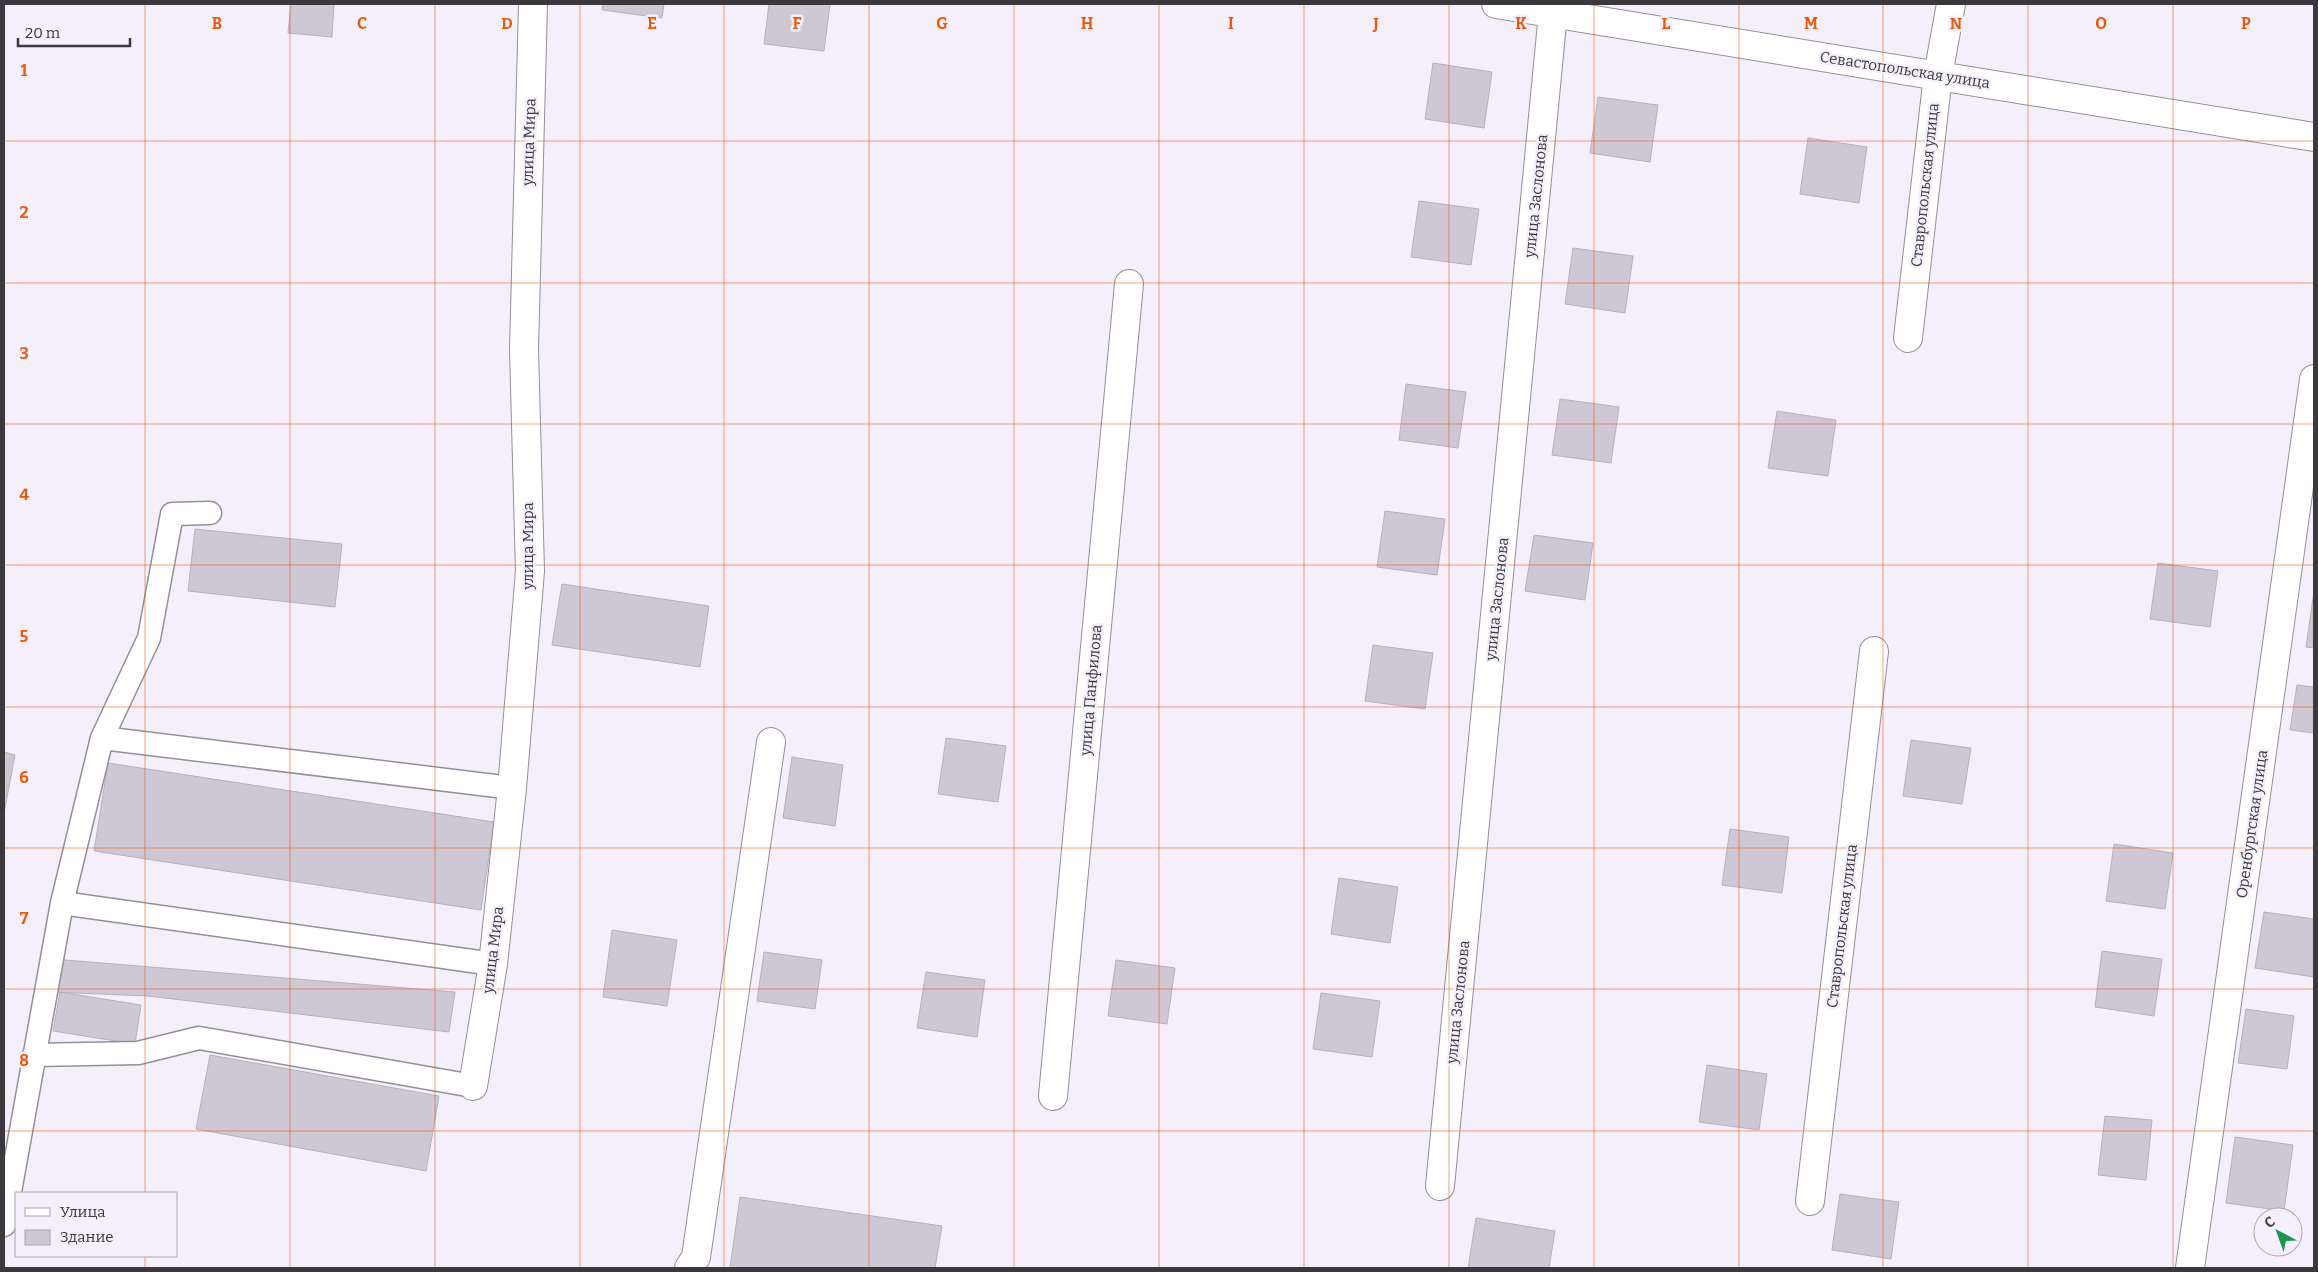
<svg xmlns="http://www.w3.org/2000/svg" width="2318" height="1272" font-family="Bitter,serif">
<style>
.building{fill:#cec8d4;stroke:#b6b1bc}
.lines{fill:none;stroke-linecap:round;stroke-linejoin:round}
.service-casing{stroke:#948f9a;stroke-width:25}
.minor-casing{stroke:#948f9a;stroke-width:30}
.service{stroke:#fff;stroke-width:22}
.minor{stroke:#fff;stroke-width:28}
.grid{fill:none;stroke:#e8590c;stroke-width:1;stroke-opacity:0.55}
.labels{text-anchor:middle;stroke-width:5;stroke-linejoin:round;paint-order:stroke}
.street-label{font-size:15px;fill:#3b393d;stroke:#f5effb}
.grid-label{font-size:16px;text-anchor:middle;font-weight:bold;fill:#e8590c;stroke:#f5effb;stroke-width:5;stroke-linejoin:round;paint-order:stroke}
</style>
<rect width="100%" height="100%" fill="#f5effb"/>
<path class="building" d="M 291,4 L 334,4 L 332,37 L 288,33 Z
M 603,4 L 664,4 L 662,18 L 602,10 Z
M 769,4 L 830,4 L 824,51 L 764,44 Z
M 1433,63 L 1492,72 L 1484,128 L 1425,119 Z
M 1598,97 L 1658,105 L 1650,162 L 1590,153 Z
M 1808,138 L 1867,147 L 1859,203 L 1800,194 Z
M 1419,201 L 1479,209 L 1471,265 L 1411,257 Z
M 1573,248 L 1633,256 L 1625,313 L 1565,304 Z
M 1406,384 L 1466,392 L 1458,448 L 1399,440 Z
M 1560,399 L 1619,407 L 1611,463 L 1552,455 Z
M 1777,411 L 1836,420 L 1828,476 L 1768,468 Z
M 2314,469 L 2314,497 L 2310,497 Z
M 1385,511 L 1445,519 L 1437,575 L 1377,567 Z
M 195,529 L 342,544 L 335,607 L 188,591 Z
M 1534,535 L 1593,543 L 1585,600 L 1525,591 Z
M 2158,563 L 2218,571 L 2210,627 L 2150,619 Z
M 562,584 L 709,606 L 700,667 L 552,645 Z
M 2314,591 L 2314,648 L 2306,647 Z
M 1373,645 L 1433,653 L 1425,709 L 1365,701 Z
M 2297,685 L 2314,687 L 2314,733 L 2290,730 Z
M 946,738 L 1006,746 L 998,802 L 938,794 Z
M 1911,740 L 1971,748 L 1962,804 L 1903,796 Z
M 4,752 L 15,755 L 4,813 Z
M 792,757 L 843,765 L 835,826 L 783,818 Z
M 108,763 L 494,822 L 481,910 L 94,851 Z
M 1730,829 L 1789,837 L 1782,893 L 1722,885 Z
M 2114,844 L 2173,853 L 2165,909 L 2106,901 Z
M 1339,878 L 1398,887 L 1390,943 L 1331,934 Z
M 2264,912 L 2314,919 L 2314,977 L 2255,968 Z
M 612,930 L 677,940 L 667,1006 L 603,997 Z
M 2102,951 L 2162,959 L 2154,1016 L 2095,1007 Z
M 764,952 L 822,960 L 815,1009 L 757,1001 Z
M 53,959 L 455,992 L 449,1032 L 148,996 L 51,992 Z
M 1116,960 L 1175,968 L 1167,1024 L 1108,1016 Z
M 926,972 L 985,980 L 977,1037 L 917,1028 Z
M 60,992 L 141,1005 L 135,1044 L 53,1031 Z
M 1321,993 L 1380,1001 L 1372,1057 L 1313,1049 Z
M 2246,1009 L 2294,1016 L 2287,1069 L 2238,1063 Z
M 210,1055 L 439,1096 L 426,1171 L 196,1129 Z
M 1707,1065 L 1767,1074 L 1759,1130 L 1699,1122 Z
M 2105,1116 L 2152,1120 L 2146,1180 L 2098,1175 Z
M 2235,1137 L 2293,1145 L 2284,1211 L 2226,1203 Z
M 1840,1194 L 1899,1202 L 1891,1259 L 1832,1250 Z
M 740,1197 L 942,1226 L 935,1268 L 730,1268 Z
M 1476,1218 L 1555,1231 L 1549,1268 L 1468,1268 Z"/>
<g class="lines">
<g class="service-casing">
<path id="service" d="M 102,738 L 149,638 L 172,514 L 210,513
M 62,903 L 102,738 L 512,788
M 34,1055 L 138,1053 L 199,1038 L 473,1086
M 4,1225 L 62,903 L 493,964"/>
</g>
<g class="minor-casing">
<path id="minor" d="M 1496,4 L 2314,137
M 1908,338 L 1938,75 L 1951,4
M 473,1086 L 493,964 L 512,788 L 530,571 L 524,350 L 533,4
M 1053,1096 L 1129,284
M 1440,1186 L 1553,13
M 1810,1201 L 1874,651
M 689,1268 L 696,1257 L 771,742
M 2190,1268 L 2314,379"/>
</g>
<use href="#service" class="service"/>
<use href="#minor" class="minor"/>
</g>
<path class="grid" d="M 145,4 L 145,1193M 290,4 L 290,1268M 435,4 L 435,1268M 580,4 L 580,1268M 724,4 L 724,1268M 869,4 L 869,1268M 1014,4 L 1014,1268M 1159,4 L 1159,1268M 1304,4 L 1304,1268M 1449,4 L 1449,1268M 1594,4 L 1594,1268M 1739,4 L 1739,1268M 1883,4 L 1883,1268M 2028,4 L 2028,1268M 2173,4 L 2173,1268M 4,141 L 2314,141M 4,283 L 2314,283M 4,424 L 2314,424M 4,565 L 2314,565M 4,707 L 2314,707M 4,848 L 2314,848M 4,989 L 2314,989M 4,1131 L 2314,1131M 145,1256 L 145,1268"/>
<g class="labels">
<g class="street-label">
<text transform="translate(1905 70) rotate(9)" y="5">Севастопольская улица</text>
<text transform="translate(529 142) rotate(-88)" y="5">улица Мира</text>
<text transform="translate(1925 185) rotate(-84)" y="5">Ставропольская улица</text>
<text transform="translate(1536 196) rotate(-84)" y="5">улица Заслонова</text>
<text transform="translate(528 546) rotate(-90)" y="5">улица Мира</text>
<text transform="translate(1497 599) rotate(-84)" y="5">улица Заслонова</text>
<text transform="translate(1091 690) rotate(-85)" y="5">улица Панфилова</text>
<text transform="translate(2252 824) rotate(-82)" y="5">Оренбургская улица</text>
<text transform="translate(1842 926) rotate(-83)" y="5">Ставропольская улица</text>
<text transform="translate(493 950) rotate(-83)" y="5">улица Мира</text>
<text transform="translate(1458 1002) rotate(-84)" y="5">улица Заслонова</text>
</g>
</g>
<g class="grid-label">
<text x="217" y="29">B</text>
<text x="362" y="29">C</text>
<text x="507" y="29">D</text>
<text x="652" y="29">E</text>
<text x="797" y="29">F</text>
<text x="942" y="29">G</text>
<text x="1087" y="29">H</text>
<text x="1231" y="29">I</text>
<text x="1376" y="29">J</text>
<text x="1521" y="29">K</text>
<text x="1666" y="29">L</text>
<text x="1811" y="29">M</text>
<text x="1956" y="29">N</text>
<text x="2101" y="29">O</text>
<text x="2246" y="29">P</text>
<text x="24" y="76">1</text>
<text x="24" y="218">2</text>
<text x="24" y="359">3</text>
<text x="24" y="500">4</text>
<text x="24" y="642">5</text>
<text x="24" y="783">6</text>
<text x="24" y="924">7</text>
<text x="24" y="1066">8</text>
</g>
<rect width="2318" height="1272" fill="none" stroke="#3b393d" stroke-width="10"/>
<rect x="15" y="1192" width="162" height="65" fill="#f5effb" stroke="#aba6af"/>
<rect x="25" y="1208" width="25" height="8" fill="#ffffff" stroke="#aba6af"/>
<text x="60" y="1217" font-size="15" fill="#3b393d">Улица</text>
<rect x="25" y="1230" width="25" height="15" fill="#cec8d4" stroke="#aba6af"/>
<text x="60" y="1242" font-size="15" fill="#3b393d">Здание</text>
<g transform="translate(2278 1232) rotate(319)"><circle r="24" fill="#f5effb" stroke="#aba6af"/>
<path d="M0-4L9 19L0 12L-9 19Z" fill="#1c9450"/>
<text y="-8" font-size="14" font-weight="bold" text-anchor="middle" fill="#3b393d">С</text>
</g>
<path d="M18 38v8h112v-8" fill="none" stroke="#3b393d" stroke-width="2.5"/>
<text x="25" y="38" font-size="15" fill="#3b393d" stroke="#f5effb" stroke-width="4" paint-order="stroke">20 m</text>
</svg>
